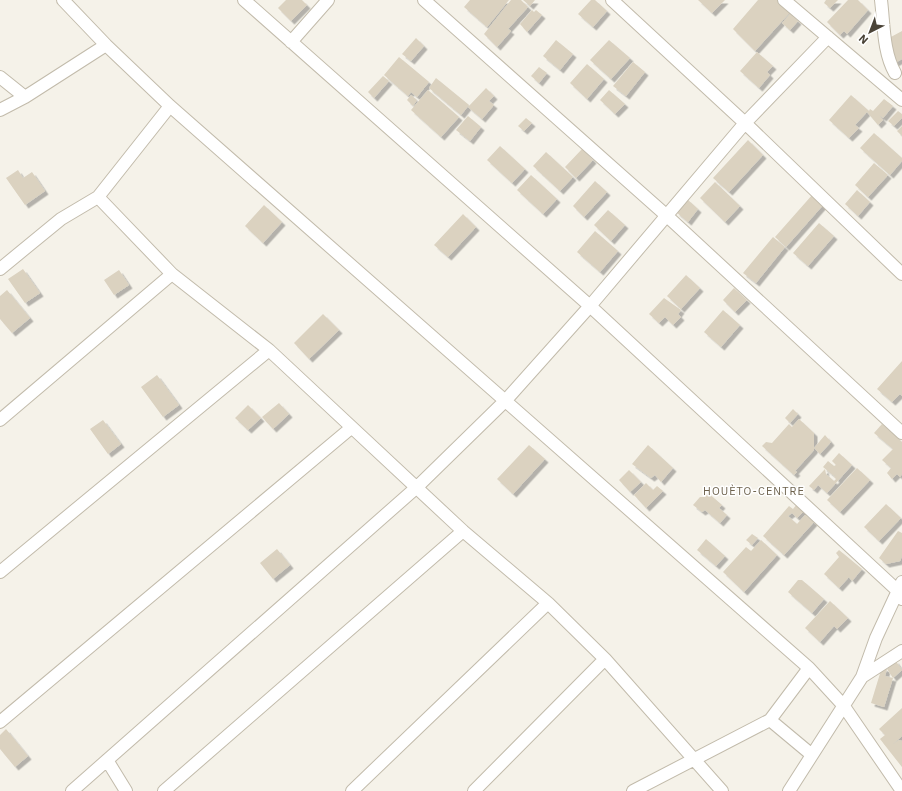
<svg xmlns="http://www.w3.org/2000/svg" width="902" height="791" font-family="'IBM Plex Sans',sans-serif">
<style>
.building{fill:#dbd2c0;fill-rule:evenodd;filter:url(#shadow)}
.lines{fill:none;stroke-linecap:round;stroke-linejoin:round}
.minor-casing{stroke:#c2bbab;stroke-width:14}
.minor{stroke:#fff;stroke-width:12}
.labels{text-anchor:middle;stroke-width:3;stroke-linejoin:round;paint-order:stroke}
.neighbourhood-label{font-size:11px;letter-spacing:1px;fill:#6d624d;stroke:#fff}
</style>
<defs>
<filter id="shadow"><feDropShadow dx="3.5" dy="3.5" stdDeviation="0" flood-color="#0004"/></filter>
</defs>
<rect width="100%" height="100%" fill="#f5f2e9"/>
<path class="building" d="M 286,0 L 302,0 L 307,5 L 291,21 L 278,8 Z
M 470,0 L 509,0 L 487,27 L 464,7 Z
M 511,0 L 521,0 L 528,7 L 508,29 L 511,31 L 497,47 L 484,34 Z
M 523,0 L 535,0 L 530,6 Z
M 591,0 L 595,0 L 607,11 L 593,27 L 578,14 Z
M 698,0 L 725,0 L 712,13 Z
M 758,0 L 782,0 L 793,9 L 755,51 L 733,29 Z
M 826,0 L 838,0 L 830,8 L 824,3 Z
M 848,0 L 858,0 L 868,10 L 847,34 L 844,31 L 840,35 L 827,22 Z
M 532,10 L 534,12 L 536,10 L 542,15 L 527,32 L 520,24 Z
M 790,14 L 798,21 L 790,30 L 782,23 Z
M 902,31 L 902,59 L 893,64 L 889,38 Z
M 416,38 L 424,46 L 411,61 L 402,54 Z
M 556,40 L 573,54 L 560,70 L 543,56 Z
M 609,40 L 630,58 L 611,79 L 590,60 Z
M 757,52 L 773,66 L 767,72 L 770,75 L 759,88 L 740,71 Z
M 399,57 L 429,82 L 417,97 L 411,92 L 408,96 L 384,75 Z
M 633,62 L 645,72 L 626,96 L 613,86 Z
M 587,64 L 604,79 L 587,99 L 570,83 Z
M 539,67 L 547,73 L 539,83 L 531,76 Z
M 383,76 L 389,81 L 374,98 L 368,92 Z
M 436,78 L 469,105 L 461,115 L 429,88 Z
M 486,88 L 494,96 L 489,101 L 494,105 L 482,119 L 468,107 Z
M 428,90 L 459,117 L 441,137 L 411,110 Z
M 609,90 L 625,104 L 615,114 L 600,100 Z
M 411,95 L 417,100 L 413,106 L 407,100 Z
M 851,95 L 869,111 L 870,109 L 873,111 L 884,99 L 893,106 L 883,118 L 879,115 L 883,120 L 878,125 L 867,112 L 855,125 L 859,128 L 849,138 L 829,120 Z
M 898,111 L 902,114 L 902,118 L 894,126 L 888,121 Z
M 468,116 L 481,127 L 470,141 L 456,130 Z
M 526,118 L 532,123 L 524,131 L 518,126 Z
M 902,126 L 902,136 L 897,131 Z
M 874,133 L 902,158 L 902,161 L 890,175 L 860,148 Z
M 748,140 L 763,155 L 729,192 L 713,178 Z
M 500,146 L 525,169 L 512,183 L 487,160 Z
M 582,149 L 593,160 L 576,178 L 565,167 Z
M 546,152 L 573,177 L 560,191 L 533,166 Z
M 874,163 L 888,175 L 868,197 L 855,185 Z
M 18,170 L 23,178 L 32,172 L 45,191 L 25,205 L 6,178 Z
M 531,175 L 557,199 L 543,214 L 517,190 Z
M 595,181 L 607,192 L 584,217 L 573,206 Z
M 715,182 L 740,206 L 725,222 L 700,198 Z
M 857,190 L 870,202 L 858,216 L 845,204 Z
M 813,194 L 824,204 L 786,247 L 775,237 Z
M 687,199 L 698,209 L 688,222 L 676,212 Z
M 264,205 L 282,222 L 263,243 L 245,226 Z
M 608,210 L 625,225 L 611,241 L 594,225 Z
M 463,214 L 476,227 L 448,257 L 434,245 Z
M 819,223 L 834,236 L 808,266 L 793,253 Z
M 595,231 L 618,251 L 600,272 L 577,252 Z
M 773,237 L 785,247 L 756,283 L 743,273 Z
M 23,269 L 40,293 L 25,303 L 8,279 Z
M 119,270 L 129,285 L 114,295 L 104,280 Z
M 686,275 L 700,288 L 681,309 L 667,296 Z
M 734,288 L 747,300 L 735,312 L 723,300 Z
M 7,290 L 30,318 L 12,333 L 0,319 L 0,296 Z
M 664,298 L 681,310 L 678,314 L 681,317 L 673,325 L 665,317 L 659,323 L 649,314 Z
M 723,310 L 740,325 L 721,347 L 704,332 Z
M 323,314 L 339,330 L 309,359 L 294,343 Z
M 902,361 L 902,396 L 900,394 L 892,402 L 877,389 Z
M 157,375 L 179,405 L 163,417 L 141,387 Z
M 279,403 L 289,414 L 273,429 L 262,417 Z
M 248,405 L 261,418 L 248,430 L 235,418 Z
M 793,409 L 798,414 L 790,423 L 785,418 Z
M 799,419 L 814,433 L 814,448 L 825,435 L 831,442 L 820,454 L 814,448 L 814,450 L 795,471 L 797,472 L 794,475 L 762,446 L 766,442 L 772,443 L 789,424 L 792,427 Z
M 103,420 L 121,444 L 108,454 L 90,429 Z
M 882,424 L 902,442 L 902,474 L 900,477 L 897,474 L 892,479 L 887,473 L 891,468 L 882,460 L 893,449 L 874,433 Z
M 529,445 L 545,459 L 513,494 L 497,479 Z
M 648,445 L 673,468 L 661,482 L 655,475 L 651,478 L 632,464 Z
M 839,453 L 852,465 L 827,493 L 818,485 L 814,490 L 809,486 L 825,469 L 826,474 L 834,481 L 836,479 L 834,477 L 836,474 L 834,476 L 823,467 L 828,461 L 834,466 L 836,465 L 832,461 Z
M 857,468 L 870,480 L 840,512 L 827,500 Z
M 629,470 L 641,482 L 630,492 L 619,480 Z
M 646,483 L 653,490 L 657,486 L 663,491 L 646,508 L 634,495 Z
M 708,493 L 722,505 L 719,508 L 727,515 L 720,523 L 705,510 L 702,512 L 693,505 L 700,497 L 705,497 Z
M 797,504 L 804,511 L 797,518 L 792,513 L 788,516 L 797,524 L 805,515 L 814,522 L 784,555 L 763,536 L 789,506 L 793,509 Z
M 886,504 L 901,518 L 879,541 L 864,527 Z
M 898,531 L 902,533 L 902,556 L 900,561 L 886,564 L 879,558 Z
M 752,534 L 758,538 L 752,545 L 746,540 Z
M 706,539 L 725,556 L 716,566 L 697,550 Z
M 761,540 L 777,555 L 744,592 L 723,572 L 746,547 L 751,551 Z
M 277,549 L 290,565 L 273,579 L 260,563 Z
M 839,550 L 862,569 L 852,581 L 849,577 L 839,588 L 824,574 L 839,557 L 836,553 Z
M 798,580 L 802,580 L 824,599 L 812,613 L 788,592 Z
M 830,601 L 848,618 L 837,629 L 834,626 L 820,642 L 805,628 Z
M 895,660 L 902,670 L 893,678 L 884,707 L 871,703 L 882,667 L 887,669 ZM 887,669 L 893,678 L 885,676 Z
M 902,708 L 902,736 L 893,744 L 899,740 L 902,741 L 902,767 L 880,739 L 885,735 L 879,729 Z
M 6,729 L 28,756 L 15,767 L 0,749 L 0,735 Z"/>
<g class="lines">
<g class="minor-casing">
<path id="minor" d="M 63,0 L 106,45 L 170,106 L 809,668 L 843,705 L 902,791
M 244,0 L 590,306 L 898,591 L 902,599
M 424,0 L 667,216 L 902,433
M 612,0 L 745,123 L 902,274
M 784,0 L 902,100
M 881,0 C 884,24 883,52 895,73
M 291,42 L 328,0
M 0,77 L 25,97
M 0,110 L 25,97 L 106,45
M 98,197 L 172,274 L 269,350 L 463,531 L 548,603 L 605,659 L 722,791
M 0,269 L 61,219 L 98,197 L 170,106
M 0,420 L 172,274
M 0,572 L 269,350
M 862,677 L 876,638 L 902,582
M 770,720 L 812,755
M 0,722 L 351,428
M 107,760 L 126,791
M 72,791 L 417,487 L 506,400 L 590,306 L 745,123 L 828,37
M 164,791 L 463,531
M 352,791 L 548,603
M 474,791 L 605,659
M 633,791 L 770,720 L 809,668
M 789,791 L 862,677 L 902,651"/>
</g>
<use href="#minor" class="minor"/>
</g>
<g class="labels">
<g class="neighbourhood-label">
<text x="754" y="495">HOUÈTO-CENTRE</text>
</g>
</g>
<g transform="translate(870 32) rotate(222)" stroke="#ffffff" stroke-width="3" paint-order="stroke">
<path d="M0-3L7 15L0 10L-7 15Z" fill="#4a4337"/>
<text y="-6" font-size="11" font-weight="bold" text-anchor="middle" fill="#4a4337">N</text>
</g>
</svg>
